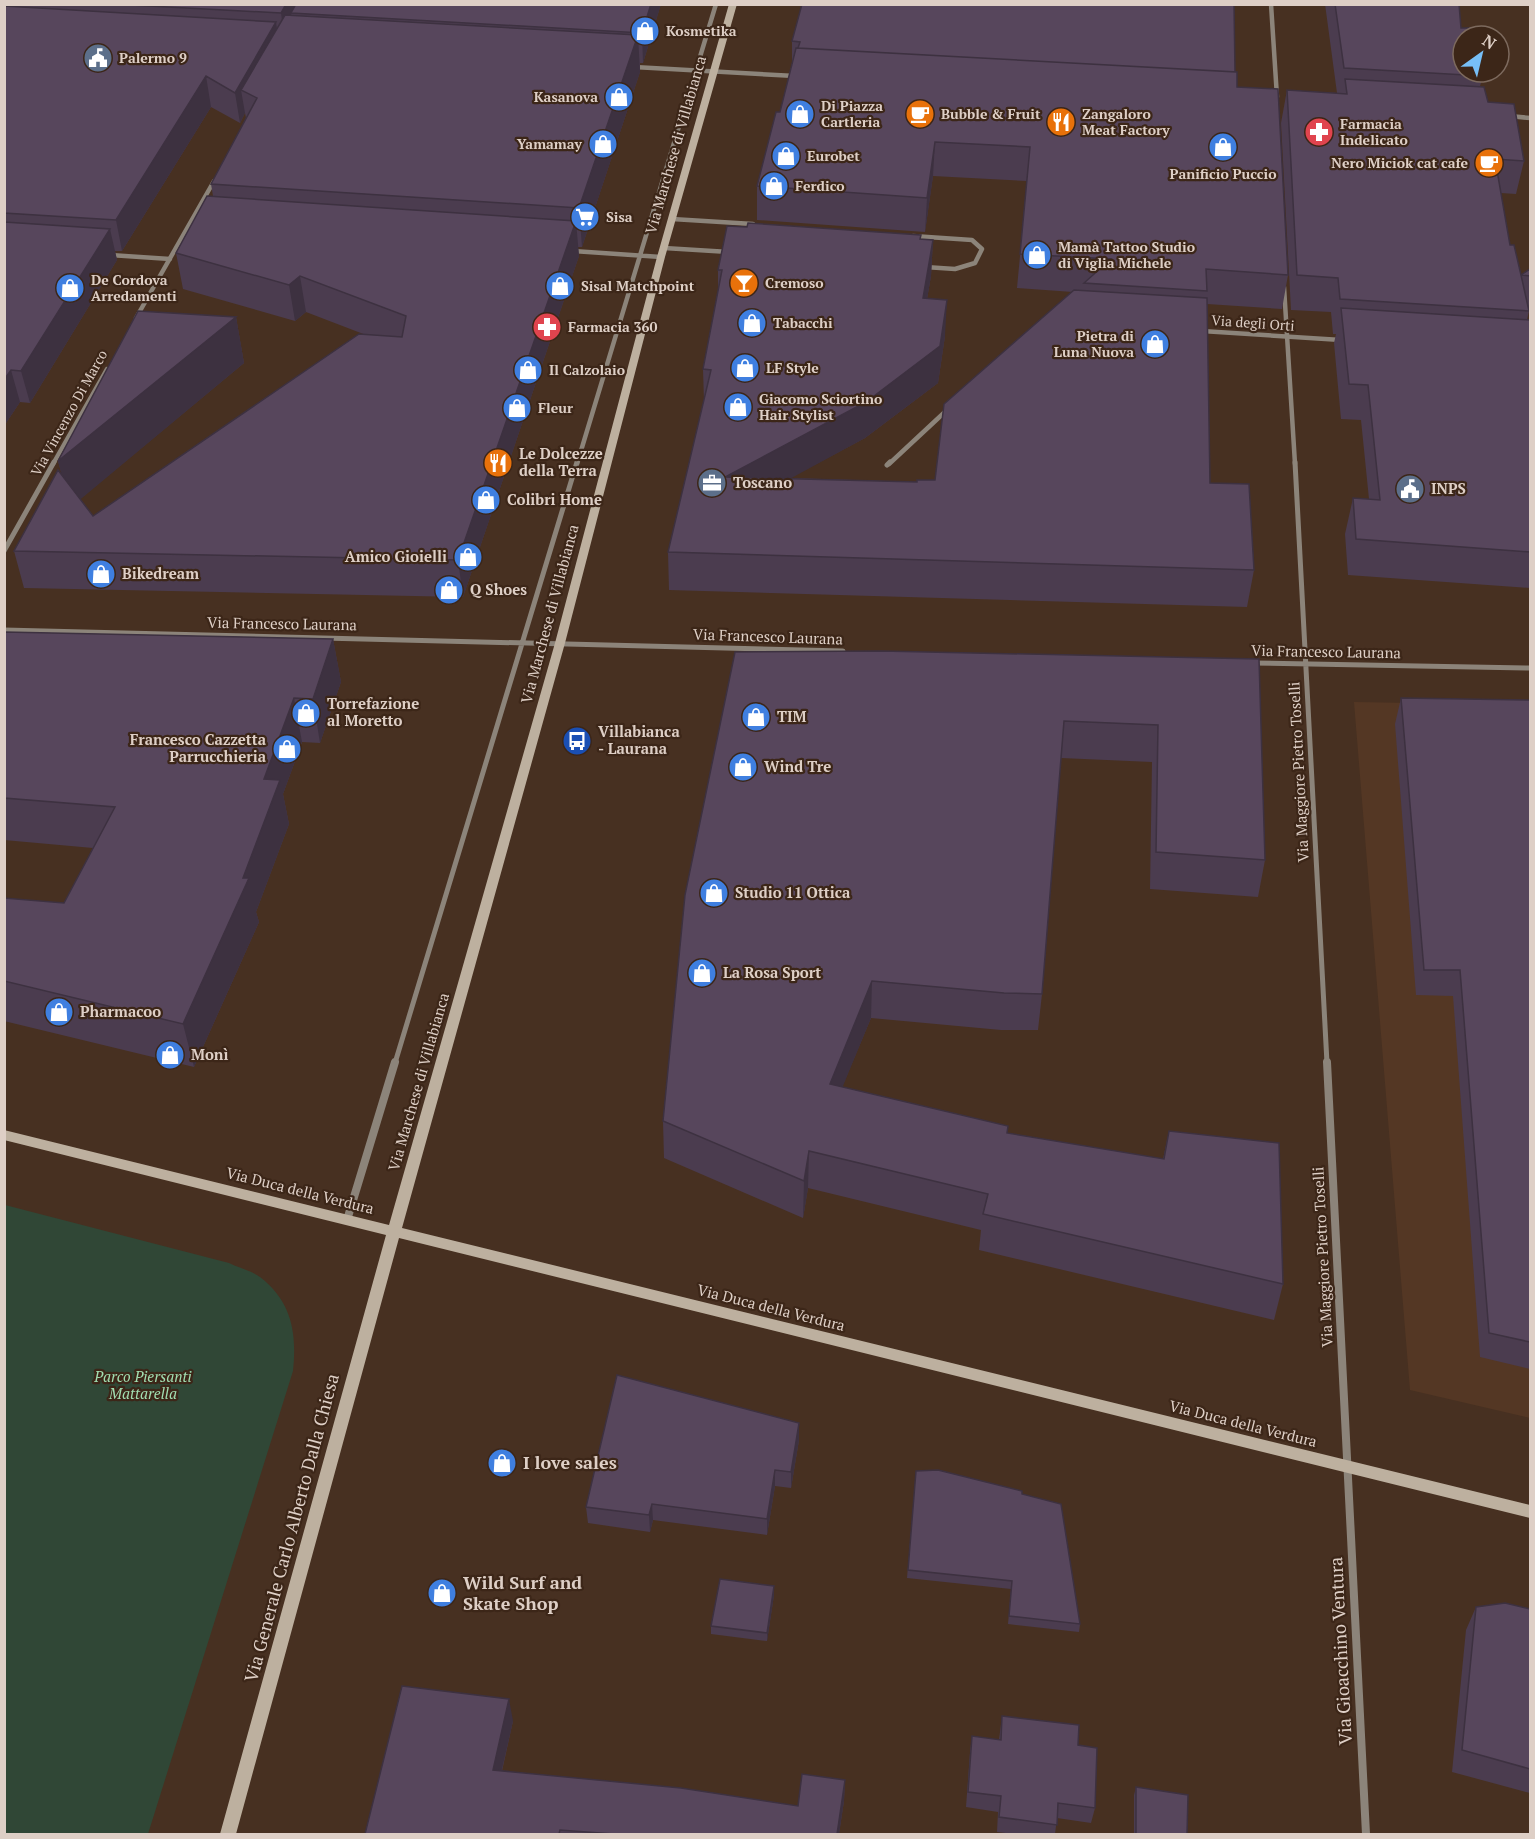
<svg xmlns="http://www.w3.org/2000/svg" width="1535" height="1839" font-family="'PT Serif',serif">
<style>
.built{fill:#543724}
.green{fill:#304736}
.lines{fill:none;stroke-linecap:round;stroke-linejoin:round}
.street-far2{stroke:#8c847a;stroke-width:4.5}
.street-far1{stroke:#8c847a;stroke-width:5}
.street{stroke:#8c847a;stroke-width:8}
.secondary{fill:#bdb09f;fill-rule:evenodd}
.wall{fill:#4b3c4f}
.shaded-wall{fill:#3d3140}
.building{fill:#57465c;stroke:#3d3140;stroke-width:1.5}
.labels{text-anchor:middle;stroke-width:4.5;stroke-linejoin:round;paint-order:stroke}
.far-poi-label{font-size:14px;font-weight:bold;fill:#decfc6;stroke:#3c2618;text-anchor:start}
.far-street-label{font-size:14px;fill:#decfc6;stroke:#3c2618}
.street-label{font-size:15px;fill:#decfc6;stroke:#3c2618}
.poi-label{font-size:15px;font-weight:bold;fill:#decfc6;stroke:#3c2618;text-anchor:start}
.park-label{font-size:15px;font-style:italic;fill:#a1deb1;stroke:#3c2618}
.near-poi-label{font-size:18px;font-weight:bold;fill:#decfc6;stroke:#3c2618;text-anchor:start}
.near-street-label{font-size:18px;fill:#decfc6;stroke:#3c2618}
</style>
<rect width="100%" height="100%" fill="#473021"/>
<path class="built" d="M 1354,702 L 1530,705 L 1530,1418 L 1410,1390 Z"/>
<path class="green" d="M 5,1205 L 229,1263 C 239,1268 252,1271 260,1277 C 292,1302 297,1333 293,1371 L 148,1834 L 5,1834 Z"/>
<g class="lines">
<path class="street-far2" d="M 1271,4 L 1277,97
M 634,67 L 795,76
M 1509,116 L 1530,118
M 672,219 L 753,224
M 913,236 L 972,240 L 982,249 L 975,263 L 955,269 L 925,267
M 664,248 L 729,252
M 573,251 L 661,257
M 110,255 L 170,259
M 1284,287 L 1295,464
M 136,318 L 214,181
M 1202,331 L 1341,340
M 53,464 L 107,369
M 577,464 L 716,4
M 889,464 L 947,410"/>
<path class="street-far1" d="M 1295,462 L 1327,1063
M 887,465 L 890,462
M 4,551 L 54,462
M 4,630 L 843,651
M 1252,663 L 1530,668
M 395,1063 L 577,462"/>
<path class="street" d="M 1327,1062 L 1366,1834
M 347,1220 L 395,1062"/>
<path class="secondary" d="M 729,4 L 737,4 L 665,257 L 565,643 L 402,1228 L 1530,1505 L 1530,1518 L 399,1238 L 236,1834 L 220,1834 L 386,1235 L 4,1140 L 4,1130 L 389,1225 L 555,643 L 657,257 Z"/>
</g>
<path class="wall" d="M 4,4 L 661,4 L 643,63 L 640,63 L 640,72 L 582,247 L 578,247 L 579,256 L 463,597 L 24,588 L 14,551 L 62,475 L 58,461 L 236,317 L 244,363 L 80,499 L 93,516 L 366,335 L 306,312 L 295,321 L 183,289 L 176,253 L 213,196 L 211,184 L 246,118 L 245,113 L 240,123 L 211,107 L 122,251 L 115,251 L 117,260 L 30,403 L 20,402 L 4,426 Z
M 1325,4 L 1459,4 L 1461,28 L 1483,76 L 1480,86 L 1488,102 L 1524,161 L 1516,194 L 1501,193 L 1510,245 L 1521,275 L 1530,269 L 1530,311 L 1529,311 L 1527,320 L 1530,320 L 1530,588 L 1348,575 L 1345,534 L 1353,498 L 1369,499 L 1361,420 L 1341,419 L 1334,343 L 1336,334 L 1333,334 L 1331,312 L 1291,310 L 1281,123 L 1287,90 L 1337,93 Z
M 792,41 L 1235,72 L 1237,87 L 1288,275 L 1282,309 L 1207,304 L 1210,483 L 1254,570 L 1247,607 L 669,590 L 668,552 L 704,401 L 703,369 L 718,290 L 718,270 L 921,239 L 933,240 L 931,276 L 927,299 L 945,336 L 938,383 L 865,438 L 790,478 L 917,482 L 935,480 L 1073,292 L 1017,288 L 1027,181 L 933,176 L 925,232 L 757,220 L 757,186 L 780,112 L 792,63 Z
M 4,632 L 333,639 L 341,682 L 320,743 L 302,742 L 283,794 L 289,824 L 256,912 L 259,922 L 194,1067 L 4,1021 L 4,898 L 64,903 L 93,848 L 4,840 Z
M 735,652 L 1259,659 L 1265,860 L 1258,897 L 1150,889 L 1152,762 L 1061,758 L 1042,994 L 1038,1030 L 1001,1030 L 871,1018 L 842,1087 L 1008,1133 L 1163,1159 L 1169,1131 L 1283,1284 L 1274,1320 L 979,1250 L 981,1230 L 808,1188 L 803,1218 L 664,1158 L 663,1121 Z
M 1401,698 L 1530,700 L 1530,1369 L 1480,1357 L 1453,996 L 1416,995 L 1395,724 Z
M 799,1423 L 799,1440 L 791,1488 L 775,1486 L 767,1535 L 653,1520 L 650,1532 L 588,1523 L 586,1507 Z
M 916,1471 L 1022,1494 L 1080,1624 L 1079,1632 L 1008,1624 L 1011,1589 L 907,1578 Z
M 774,1595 L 767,1641 L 711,1634 L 711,1626 Z
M 1476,1607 L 1530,1609 L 1530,1793 L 1452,1772 L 1466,1630 Z
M 1002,1716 L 1078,1745 L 1095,1808 L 1091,1823 L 1057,1818 L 1055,1834 L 1014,1834 L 997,1832 L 998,1812 L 966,1807 L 970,1752 L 972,1736 L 999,1740 Z
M 513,1721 L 502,1771 L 798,1806 L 845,1780 L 844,1801 L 839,1834 L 365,1834 Z
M 1136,1787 L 1187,1834 L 1134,1834 L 1134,1795 Z"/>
<path class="shaded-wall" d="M 286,4 L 307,4 L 291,13 L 293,29 L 285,43 L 281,13 Z
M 651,4 L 661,4 L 643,63 L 642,33 Z
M 276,22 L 280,51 L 241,90 L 245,113 L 240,123 L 235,93 Z
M 638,35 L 640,72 L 582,247 L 579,208 Z
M 206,76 L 211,107 L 122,251 L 116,220 Z
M 935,142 L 933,176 L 925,232 L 927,198 Z
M 576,221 L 579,256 L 463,597 L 458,560 Z
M 110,229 L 117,260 L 30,403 L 21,371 Z
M 933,240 L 931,276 L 921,334 L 923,298 Z
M 300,276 L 306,312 L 295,321 L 289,285 Z
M 947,300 L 945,336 L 938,383 L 865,438 L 725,514 L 725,477 Z
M 236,317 L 244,363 L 70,508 L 58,461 Z
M 11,370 L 20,402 L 4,426 L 4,380 Z
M 333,639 L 341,682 L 320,743 L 313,699 Z
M 294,698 L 302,742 L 283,794 L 289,824 L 256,912 L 259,922 L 194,1067 L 183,1024 L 243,878 L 264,779 Z
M 872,981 L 871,1018 L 829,1120 L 830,1084 Z
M 809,1151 L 808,1188 L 803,1218 L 804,1181 Z
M 799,1423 L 799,1440 L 791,1488 L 791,1472 Z
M 775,1470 L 775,1486 L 767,1535 L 767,1519 Z
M 652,1504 L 653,1520 L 650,1532 L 649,1515 Z
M 774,1586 L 774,1595 L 767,1641 L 767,1633 Z
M 509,1699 L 513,1721 L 497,1791 L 493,1770 Z
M 845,1780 L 844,1801 L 839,1834 L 837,1834 Z"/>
<path class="building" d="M 112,4 L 286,4 L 281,13 Z
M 296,4 L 651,4 L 642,33 L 291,13 Z
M 802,4 L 1234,4 L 1235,72 L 798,48 L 800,42 L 792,41 Z
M 1335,4 L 1459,4 L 1461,28 L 1472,28 L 1474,36 L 1463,36 L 1463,72 L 1482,72 L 1483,76 L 1344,68 Z
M 4,6 L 276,22 L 235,93 L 206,76 L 116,220 L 4,213 Z
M 285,15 L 638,35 L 579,208 L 211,184 L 257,98 L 241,90 Z
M 796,48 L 1237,72 L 1237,87 L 1278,89 L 1288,275 L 1206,269 L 1207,291 L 1084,283 L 1111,259 L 1020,254 L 1030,147 L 935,142 L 927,198 L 757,186 L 776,112 L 780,112 Z
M 1345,79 L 1484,87 L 1488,102 L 1514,104 L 1524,161 L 1495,159 L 1510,245 L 1514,245 L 1521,275 L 1530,269 L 1530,276 L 1521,275 L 1529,311 L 1340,299 L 1338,278 L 1297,275 L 1287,90 L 1347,94 Z
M 207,196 L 576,221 L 458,560 L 14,551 L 58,470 L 93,516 L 359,334 L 402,337 L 406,316 L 300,276 L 289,285 L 176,253 Z
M 4,222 L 110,229 L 21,371 L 11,370 L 4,380 Z
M 748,223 L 921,235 L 920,239 L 933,240 L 923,298 L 947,300 L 940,346 L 866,402 L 725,477 L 917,482 L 917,480 L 935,480 L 944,404 L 1074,290 L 1207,298 L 1210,483 L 1249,484 L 1254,570 L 668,552 L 711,370 L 703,369 L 722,270 L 718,270 L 727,226 L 747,227 Z
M 1341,308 L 1530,320 L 1530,552 L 1356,539 L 1353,498 L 1380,500 L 1368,385 L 1349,384 Z
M 138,311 L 236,317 L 58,461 Z
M 4,632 L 333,639 L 313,699 L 294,698 L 264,779 L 280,780 L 243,878 L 249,878 L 183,1024 L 4,981 L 4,898 L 64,903 L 115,807 L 4,798 Z
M 881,651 L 1259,659 L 1265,860 L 1156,852 L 1158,725 L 1064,721 L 1042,994 L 1004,993 L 872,981 L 830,1084 L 1008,1126 L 1007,1133 L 1164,1159 L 1169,1131 L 1279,1143 L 1283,1284 L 983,1214 L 988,1194 L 809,1151 L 804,1181 L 663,1121 L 685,895 L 735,652 Z
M 1401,698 L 1530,700 L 1530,1342 L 1489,1333 L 1460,970 L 1424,970 Z
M 617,1375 L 799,1423 L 791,1472 L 775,1470 L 767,1519 L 652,1504 L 649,1515 L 586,1507 Z
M 938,1470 L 1022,1491 L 1022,1494 L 1061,1504 L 1080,1624 L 1009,1616 L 1012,1581 L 908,1570 L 916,1471 Z
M 720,1579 L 774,1586 L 767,1633 L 711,1626 Z
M 1505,1603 L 1530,1609 L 1530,1769 L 1462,1750 L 1476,1607 Z
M 402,1686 L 509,1699 L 493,1770 L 681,1788 L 798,1806 L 802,1774 L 845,1780 L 837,1834 L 614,1834 L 560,1830 L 559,1834 L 365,1834 Z
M 1002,1716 L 1079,1725 L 1078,1745 L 1097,1748 L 1095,1808 L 1058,1803 L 1057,1825 L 999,1817 L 1001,1796 L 968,1792 L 972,1736 L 1001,1740 Z
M 1136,1787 L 1188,1795 L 1187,1834 L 1136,1834 Z"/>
<defs>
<g id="shop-disc" transform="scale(1.5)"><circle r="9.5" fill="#3f7fe0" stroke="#3c2618"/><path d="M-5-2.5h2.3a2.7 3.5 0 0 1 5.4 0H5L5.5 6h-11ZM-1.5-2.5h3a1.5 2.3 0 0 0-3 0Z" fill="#fff"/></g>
<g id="civic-disc" transform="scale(1.5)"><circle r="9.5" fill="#5c6f8a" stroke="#3c2618"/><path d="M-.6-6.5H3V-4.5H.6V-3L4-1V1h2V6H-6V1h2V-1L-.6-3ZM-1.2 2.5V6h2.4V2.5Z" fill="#fff"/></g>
<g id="cafe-disc" transform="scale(1.5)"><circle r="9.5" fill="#e8710a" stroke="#3c2618"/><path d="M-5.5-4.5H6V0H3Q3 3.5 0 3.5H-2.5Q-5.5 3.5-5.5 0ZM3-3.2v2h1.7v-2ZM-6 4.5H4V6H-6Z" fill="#fff"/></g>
<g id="restaurant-disc" transform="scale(1.5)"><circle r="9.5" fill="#e8710a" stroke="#3c2618"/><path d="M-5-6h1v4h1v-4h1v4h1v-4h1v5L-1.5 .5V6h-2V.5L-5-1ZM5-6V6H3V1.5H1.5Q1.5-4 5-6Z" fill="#fff"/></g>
<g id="pharmacy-disc" transform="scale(1.5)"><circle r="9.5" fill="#e0444e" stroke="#3c2618"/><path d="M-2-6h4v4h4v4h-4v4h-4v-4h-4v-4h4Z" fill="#fff"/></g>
<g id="supermarket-disc" transform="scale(1.5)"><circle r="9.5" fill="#3f7fe0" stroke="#3c2618"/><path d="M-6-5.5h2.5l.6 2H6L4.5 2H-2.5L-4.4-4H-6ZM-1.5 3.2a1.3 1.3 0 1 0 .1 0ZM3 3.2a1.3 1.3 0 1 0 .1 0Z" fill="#fff"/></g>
<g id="bar-disc" transform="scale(1.5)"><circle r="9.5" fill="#e8710a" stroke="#3c2618"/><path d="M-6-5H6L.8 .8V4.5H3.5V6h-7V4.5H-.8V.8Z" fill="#fff"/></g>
<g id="office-disc" transform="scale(1.5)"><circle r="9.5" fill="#5c6f8a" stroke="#3c2618"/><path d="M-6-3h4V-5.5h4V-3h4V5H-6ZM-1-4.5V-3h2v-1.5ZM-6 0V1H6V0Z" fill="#fff"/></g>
<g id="bus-disc" transform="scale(1.5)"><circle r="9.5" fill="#1a4fb4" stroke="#3c2618"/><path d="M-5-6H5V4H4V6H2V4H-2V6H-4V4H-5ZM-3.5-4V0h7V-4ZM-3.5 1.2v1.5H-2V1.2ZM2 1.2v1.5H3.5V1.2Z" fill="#fff"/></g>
</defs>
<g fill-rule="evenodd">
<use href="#shop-disc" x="645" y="31"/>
<use href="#civic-disc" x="98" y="58"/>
<use href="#shop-disc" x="619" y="97"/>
<use href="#shop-disc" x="800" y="114"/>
<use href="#cafe-disc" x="920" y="114"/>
<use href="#restaurant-disc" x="1061" y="122"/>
<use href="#pharmacy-disc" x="1319" y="132"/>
<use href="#shop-disc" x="603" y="144"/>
<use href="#shop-disc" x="1223" y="147"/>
<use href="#shop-disc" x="786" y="156"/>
<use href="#cafe-disc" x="1489" y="163"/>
<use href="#shop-disc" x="774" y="186"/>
<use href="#supermarket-disc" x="585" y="217"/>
<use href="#shop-disc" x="1037" y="255"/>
<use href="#bar-disc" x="744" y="283"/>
<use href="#shop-disc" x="560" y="286"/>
<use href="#shop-disc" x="70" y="288"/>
<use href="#shop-disc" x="752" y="323"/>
<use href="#pharmacy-disc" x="547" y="327"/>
<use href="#shop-disc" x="1155" y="344"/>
<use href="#shop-disc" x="745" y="368"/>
<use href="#shop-disc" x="528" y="370"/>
<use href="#shop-disc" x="738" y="407"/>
<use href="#shop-disc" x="517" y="408"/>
<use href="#restaurant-disc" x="498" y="463"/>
<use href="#office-disc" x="712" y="483"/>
<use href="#civic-disc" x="1410" y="489"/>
<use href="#shop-disc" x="486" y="500"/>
<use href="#shop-disc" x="468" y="557"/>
<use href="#shop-disc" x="101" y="574"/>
<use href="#shop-disc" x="449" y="590"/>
<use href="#shop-disc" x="306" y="713"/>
<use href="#shop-disc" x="756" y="717"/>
<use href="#bus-disc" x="577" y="741"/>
<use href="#shop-disc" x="287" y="749"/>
<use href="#shop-disc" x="743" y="767"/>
<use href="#shop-disc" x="714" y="893"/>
<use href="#shop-disc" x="702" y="973"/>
<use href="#shop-disc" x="59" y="1012"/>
<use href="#shop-disc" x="170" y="1055"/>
<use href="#shop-disc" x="502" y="1463"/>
<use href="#shop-disc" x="442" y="1593"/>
</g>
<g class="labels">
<g class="far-poi-label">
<text x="666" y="36">Kosmetika</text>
<text x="119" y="63">Palermo 9</text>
<text x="598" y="102" text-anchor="end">Kasanova</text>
<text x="821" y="111">Di Piazza<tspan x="821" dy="16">Cartleria</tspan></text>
<text x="941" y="119">Bubble &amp; Fruit</text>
<text x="1082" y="119">Zangaloro<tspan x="1082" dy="16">Meat Factory</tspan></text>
<text x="1340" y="129">Farmacia<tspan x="1340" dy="16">Indelicato</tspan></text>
<text x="582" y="149" text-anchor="end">Yamamay</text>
<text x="807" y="161">Eurobet</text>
<text x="1468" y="168" text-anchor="end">Nero Miciok cat cafe</text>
<text x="1223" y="179" text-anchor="middle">Panificio Puccio</text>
<text x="795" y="191">Ferdico</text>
<text x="606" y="222">Sisa</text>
<text x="1058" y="252">Mamà Tattoo Studio<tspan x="1058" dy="16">di Viglia Michele</tspan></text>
<text x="91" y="285">De Cordova<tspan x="91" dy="16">Arredamenti</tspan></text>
<text x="765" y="288">Cremoso</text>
<text x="581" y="291">Sisal Matchpoint</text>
<text x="773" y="328">Tabacchi</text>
<text x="568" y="332">Farmacia 360</text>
<text x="1134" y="341" text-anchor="end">Pietra di<tspan x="1134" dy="16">Luna Nuova</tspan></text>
<text x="766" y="373">LF Style</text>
<text x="549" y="375">Il Calzolaio</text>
<text x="759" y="404">Giacomo Sciortino<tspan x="759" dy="16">Hair Stylist</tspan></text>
<text x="538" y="413">Fleur</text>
</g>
<g class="far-street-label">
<text transform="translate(1253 323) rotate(4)" y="5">Via degli Orti</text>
<text transform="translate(69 413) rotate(-61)" y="5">Via Vincenzo Di Marco</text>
</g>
<g class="street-label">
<text transform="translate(676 145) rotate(-74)" y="5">Via Marchese di Villabianca</text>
<text transform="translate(550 614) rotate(-75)" y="5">Via Marchese di Villabianca</text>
<text transform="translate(282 624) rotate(1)" y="5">Via Francesco Laurana</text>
<text transform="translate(768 637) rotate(2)" y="5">Via Francesco Laurana</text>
<text transform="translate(1326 652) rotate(1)" y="5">Via Francesco Laurana</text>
<text transform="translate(1299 772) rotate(-93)" y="5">Via Maggiore Pietro Toselli</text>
<text transform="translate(419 1082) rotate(-74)" y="5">Via Marchese di Villabianca</text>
<text transform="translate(300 1191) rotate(14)" y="5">Via Duca della Verdura</text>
<text transform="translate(1323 1257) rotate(-93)" y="5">Via Maggiore Pietro Toselli</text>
<text transform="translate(771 1308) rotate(14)" y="5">Via Duca della Verdura</text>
<text transform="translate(1243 1424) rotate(14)" y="5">Via Duca della Verdura</text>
</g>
<g class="poi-label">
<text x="519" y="459">Le Dolcezze<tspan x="519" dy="17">della Terra</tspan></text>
<text x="733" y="488">Toscano</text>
<text x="1431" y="494">INPS</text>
<text x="507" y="505">Colibri Home</text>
<text x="447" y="562" text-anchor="end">Amico Gioielli</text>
<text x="122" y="579">Bikedream</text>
<text x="470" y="595">Q Shoes</text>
<text x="327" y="709">Torrefazione<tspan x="327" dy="17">al Moretto</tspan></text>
<text x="777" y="722">TIM</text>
<text x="598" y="737">Villabianca<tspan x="598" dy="17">- Laurana</tspan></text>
<text x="266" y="745" text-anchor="end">Francesco Cazzetta<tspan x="266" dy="17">Parrucchieria</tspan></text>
<text x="764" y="772">Wind Tre</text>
<text x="735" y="898">Studio 11 Ottica</text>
<text x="723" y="978">La Rosa Sport</text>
<text x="80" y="1017">Pharmacoo</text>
<text x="191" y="1060">Monì</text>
</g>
<g class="park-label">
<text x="143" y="1382">Parco Piersanti<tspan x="143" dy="17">Mattarella</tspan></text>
</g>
<g class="near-poi-label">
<text x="523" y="1469">I love sales</text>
<text x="463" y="1589">Wild Surf and<tspan x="463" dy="21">Skate Shop</tspan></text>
</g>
<g class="near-street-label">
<text transform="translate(292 1528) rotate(-75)" y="6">Via Generale Carlo Alberto Dalla Chiesa</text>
<text transform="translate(1341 1651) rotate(-93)" y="6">Via Gioacchino Ventura</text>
</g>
</g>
<rect width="1535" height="1839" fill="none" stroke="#decfc6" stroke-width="12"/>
<g transform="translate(1481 54) rotate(34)"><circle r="28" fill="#3c2618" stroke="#7d6a5e" stroke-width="1.5"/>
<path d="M0-4.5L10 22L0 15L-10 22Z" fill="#77bff7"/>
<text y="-9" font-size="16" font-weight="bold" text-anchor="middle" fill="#decfc6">N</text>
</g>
</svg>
